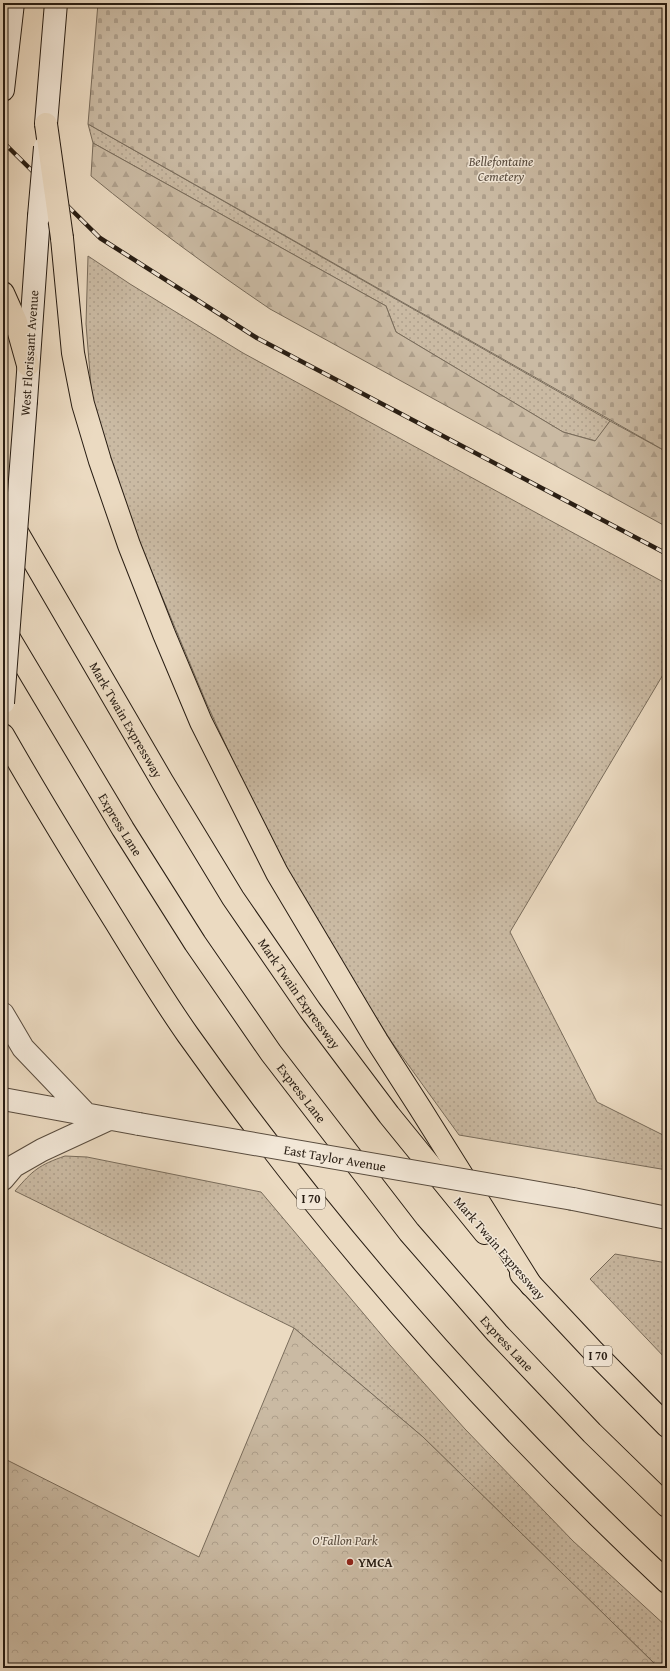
<svg xmlns="http://www.w3.org/2000/svg" width="670" height="1671" font-family="'Gentium Book Plus',serif">
<style>
.grass{fill:url(#grass-dots);stroke:#796c5b}
.forest{fill:url(#forest-firs);stroke:#796c5b}
.cemetery{fill:url(#cemetery-stones);stroke:#796c5b}
.park{fill:url(#park-crowns);stroke:#796c5b}
.lines{fill:none;stroke-linecap:round;stroke-linejoin:round}
.tertiary-casing{stroke:#594c3e;stroke-width:24}
.secondary-casing{stroke:#281d13;stroke-width:24}
.motorway-casing{stroke:#281d13;stroke-width:24}
.tertiary{stroke:#f2e7d7;stroke-width:22}
.secondary{stroke:#f2e7d7;stroke-width:22}
.motorway{stroke:#ebdac1;stroke-width:22}
.rail-casing{stroke:#281d13;stroke-width:4.5}
.rail{stroke:#f2e7d7;stroke-width:3;stroke-dasharray:9;stroke-linecap:butt}
.tertiary-bridge-casing{stroke:#594c3e;stroke-width:24;stroke-linecap:butt}
.secondary-bridge-casing{stroke:#281d13;stroke-width:24;stroke-linecap:butt}
.motorway-bridge-casing{stroke:#281d13;stroke-width:24;stroke-linecap:butt}
.tertiary-bridge{stroke:#f2e7d7;stroke-width:22}
.secondary-bridge{stroke:#f2e7d7;stroke-width:22}
.motorway-bridge{stroke:#ebdac1;stroke-width:22}
.poi-dot{fill:#8f2418;stroke:#f2e7d7;stroke-width:1.5}
.labels{text-anchor:middle;stroke-width:3;stroke-linejoin:round;paint-order:stroke}
.shield{fill:#f2e7d7;stroke:#655a4e;stroke-width:1}
.shield-label{font-size:12px;font-weight:bold;fill:#281d13}
.park-label{font-size:13px;font-style:italic;fill:#594c3e;stroke:#f2e7d7}
.street-label{font-size:13px;fill:#281d13;stroke:#f2e7d7}
.poi-label{font-size:13px;font-weight:bold;fill:#281d13;stroke:#f2e7d7;text-anchor:start}
</style>
<defs>
<pattern id="grass-dots" width="8" height="8" patternUnits="userSpaceOnUse"><rect width="8" height="8" fill="#cabaa3"/><path d="M2 2h.1M6 6h.1" fill="none" stroke="#ae9f8b" stroke-width="1.8" stroke-linecap="round"/></pattern>
<pattern id="forest-firs" width="22" height="20" patternUnits="userSpaceOnUse"><rect width="22" height="20" fill="#cabaa3"/><path d="M5 1l3.5 6h-7zM16 11l3.5 6h-7z" fill="#ae9f8b"/></pattern>
<pattern id="cemetery-stones" width="16" height="16" patternUnits="userSpaceOnUse"><rect width="16" height="16" fill="#cabaa3"/><path d="M2 7V4a2 2 0 0 1 4 0v3zM10 15v-3a2 2 0 0 1 4 0v3z" fill="#ae9f8b"/></pattern>
<pattern id="park-crowns" width="20" height="18" patternUnits="userSpaceOnUse"><rect width="20" height="18" fill="#cabaa3"/><path d="M2 6a3 3 0 1 1 6 0M12 15a3 3 0 1 1 6 0" fill="none" stroke="#ae9f8b"/></pattern>
</defs>
<rect width="100%" height="100%" fill="#ebdac1"/>
<filter id="stains"><feTurbulence type="fractalNoise" baseFrequency=".005" numOctaves="4"/><feColorMatrix values="0 0 0 0 .2 0 0 0 0 .09 0 0 0 0 .02 0 0 0 .5 -.17"/></filter>
<radialGradient id="worn" r=".72"><stop offset=".6" stop-color="#630" stop-opacity="0"/><stop offset="1" stop-color="#630" stop-opacity=".3"/></radialGradient>
<path class="grass" d="M 88,124 L 610,421 L 596,441 L 563,432 L 396,332 L 386,306 L 93,143 Z
M 88,256 L 130,284 L 243,353 L 667,584 L 667,668 L 510,932 L 597,1102 L 667,1137 L 667,1170 L 459,1135 L 391,1041 L 322,931 L 260,820 L 206,702 L 133,527 L 102,433 L 92,399 L 86,324 Z
M 65,1156 L 87,1157 L 261,1192 L 390,1345 L 465,1429 L 573,1541 L 667,1627 L 667,1668 L 659,1668 L 423,1437 L 294,1328 L 15,1191 C 33,1170 39,1165 65,1156 Z
M 615,1254 L 667,1263 L 667,1360 L 590,1279 Z"/>
<path class="forest" d="M 93,143 L 386,306 L 396,332 L 563,432 L 595,441 L 610,421 L 667,452 L 667,527 L 270,309 C 208,267 148,223 91,176 Z"/>
<path class="cemetery" d="M 98,3 L 667,3 L 667,452 L 88,124 Z"/>
<path class="park" d="M 294,1328 L 423,1437 L 659,1668 L 3,1668 L 3,1458 L 199,1557 Z"/>
<g class="lines">
<g class="tertiary-casing">
<path id="tertiary" d="M 3,1014 L 23,1048 L 87,1115
M 3,1099 L 139,1124
M 3,1179 L 14,1166 L 42,1150 L 109,1119
M 573,1199 L 667,1218"/>
</g>
<g class="secondary-casing">
<path id="secondary" d="M 3,90 L 13,3
M 46,124 L 56,3
M 26,401 L 39,216"/>
</g>
<g class="motorway-casing">
<g id="motorway">
<path d="M 62,238 L 73,353 L 83,404 L 100,461 L 129,545 L 164,634 L 201,722 L 277,873 L 377,1041 L 420,1108 L 531,1285"/>
<path d="M 3,293 L 16,322 L 28,365"/>
<path id="s1" d="M 3,508 L 162,781 L 233,898 L 310,1010 L 389,1115 L 485,1233"/>
<path id="s2" d="M 3,628 L 123,829 L 195,943 L 271,1053 L 409,1232 L 497,1333 L 592,1433 L 667,1506"/>
<path d="M 3,735 C 39,798 77,860 115,921 C 139,960 162,998 188,1035 C 329,1234 490,1416 667,1582"/>
<path d="M 521,1274 L 594,1352 L 667,1426"/>
</g>
</g>
<use href="#tertiary" class="tertiary"/>
<use href="#secondary" class="secondary"/>
<use href="#motorway" class="motorway"/>
<g class="rail-casing">
<path id="rail" d="M 3,142 L 100,238 L 257,338 L 667,554"/>
</g>
<use href="#rail" class="rail"/>
<g class="tertiary-bridge-casing">
<g id="tertiary-bridge">
<path id="s3" d="M 139,1124 L 573,1199"/>
</g>
</g>
<g class="secondary-bridge-casing">
<path id="secondary-bridge" d="M 39,216 L 45,147
M 3,703 L 26,401"/>
</g>
<g class="motorway-bridge-casing">
<path id="motorway-bridge" d="M 46,124 L 62,238"/>
</g>
<use href="#tertiary-bridge" class="tertiary-bridge"/>
<use href="#secondary-bridge" class="secondary-bridge"/>
<use href="#motorway-bridge" class="motorway-bridge"/>
</g>
<circle class="poi-dot" cx="350" cy="1562" r="4"/>
<g class="labels">
<g class="shield">
<rect x="297" y="1189" width="28" height="20" rx="3"/>
<rect x="584" y="1346" width="28" height="20" rx="3"/>
</g>
<g class="shield-label">
<text x="311" y="1203">I 70</text>
<text x="598" y="1360">I 70</text>
</g>
<g class="park-label">
<text x="501" y="166">Bellefontaine<tspan x="501" dy="15">Cemetery</tspan></text>
<text x="345" y="1545">O'Fallon Park</text>
</g>
<g class="street-label">
<text transform="translate(29 353) rotate(-86)" y="5">West Florissant Avenue</text>
<text dy="5" stroke="none"><textPath href="#s1" startOffset="245">Mark Twain Expressway</textPath></text>
<text dy="5" stroke="none"><textPath href="#s2" startOffset="229">Express Lane</textPath></text>
<text dy="5" stroke="none"><textPath href="#s1" startOffset="569">Mark Twain Expressway</textPath></text>
<text dy="5" stroke="none"><textPath href="#s2" startOffset="553">Express Lane</textPath></text>
<text dy="5" stroke="none"><textPath href="#s3" startOffset="199">East Taylor Avenue</textPath></text>
<text transform="translate(500 1248) rotate(49)" y="5">Mark Twain Expressway</text>
<text dy="5" stroke="none"><textPath href="#s2" startOffset="877">Express Lane</textPath></text>
</g>
<g class="poi-label">
<text x="358" y="1567">YMCA</text>
</g>
</g>
<rect width="670" height="1671" fill="none" stroke="#ebdac1" stroke-width="16"/>
<rect x="4" y="4" width="662" height="1663" fill="none" stroke="#281d13" stroke-width="2"/>
<rect x="8" y="8" width="654" height="1655" fill="none" stroke="#281d13"/>
<rect width="100%" height="100%" filter="url(#stains)"/>
<rect width="100%" height="100%" fill="url(#worn)"/>
</svg>
